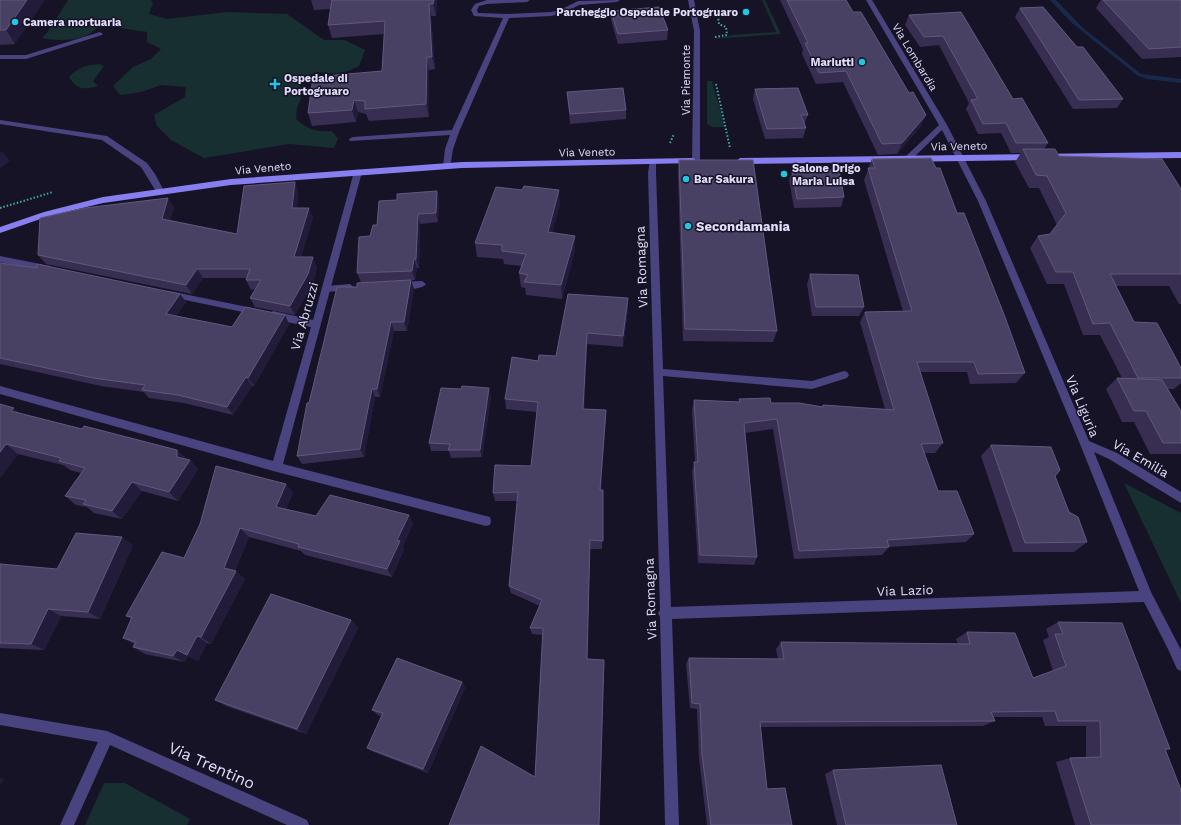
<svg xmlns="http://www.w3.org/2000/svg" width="1181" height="825" font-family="'Work Sans',sans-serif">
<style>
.green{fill:#172f30}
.water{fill:#172a4b}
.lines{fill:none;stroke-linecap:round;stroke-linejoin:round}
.path{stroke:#3facaa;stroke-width:2;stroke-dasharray:1.5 2;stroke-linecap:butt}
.lane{fill:#49447f;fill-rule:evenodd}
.street{fill:#49447f;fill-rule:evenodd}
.secondary{fill:#877fef;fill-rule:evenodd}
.wall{fill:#372e52}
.shaded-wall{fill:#221b39}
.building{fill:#494164;stroke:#61597c}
.poi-dot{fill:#20c7e3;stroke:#171326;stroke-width:1.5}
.labels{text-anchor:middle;stroke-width:3;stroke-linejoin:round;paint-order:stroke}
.far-poi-label{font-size:11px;font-weight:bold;fill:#e1ddfb;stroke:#171326;text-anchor:start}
.far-street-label{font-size:11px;fill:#e1ddfb;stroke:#171326}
.poi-label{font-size:13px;font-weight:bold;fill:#e1ddfb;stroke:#171326;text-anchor:start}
.street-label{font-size:13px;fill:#e1ddfb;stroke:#171326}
.near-street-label{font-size:16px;fill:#e1ddfb;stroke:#171326}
</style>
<rect width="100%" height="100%" fill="#171326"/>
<path class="green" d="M 68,0 L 151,0 L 153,3 L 149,14 L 167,19 L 228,12 L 287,14 L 324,40 L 345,40 L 365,50 L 359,66 C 353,69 345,73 338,73 C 318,75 316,65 300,85 L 301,98 L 297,108 L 296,119 C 309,130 316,132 332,131 L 338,139 L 334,148 L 289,144 L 204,158 L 171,140 L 157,126 L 154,115 L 185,97 L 186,87 L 161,85 L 141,92 L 120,95 L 113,86 L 133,67 L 151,59 L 161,49 L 147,42 L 147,32 L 120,28 L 111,22 C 98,24 99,28 89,34 C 79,41 54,41 42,38 L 47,33 Z
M 762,0 L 765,0 L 781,34 L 713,39 L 732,35 L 776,32 Z
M 99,64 L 104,66 L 93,81 L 98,86 C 84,90 77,90 69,77 C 79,67 86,65 99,64 Z
M 707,81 L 712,81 L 725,127 L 712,127 L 707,124 Z
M 1124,483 L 1181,513 L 1181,603 Z
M 104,783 L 125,783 L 190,819 L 187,825 L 85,825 Z"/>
<path class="water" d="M 1050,0 L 1056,0 L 1083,28 L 1141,74 L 1181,79 L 1181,83 L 1147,79 L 1137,75 L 1072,23 Z"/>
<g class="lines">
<path class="path" d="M 715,37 L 727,35 L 726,27 L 719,24 L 718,17
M 716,84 L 730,148
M 670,143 L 674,134
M 0,208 L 53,192"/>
<path class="lane" d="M 487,0 L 530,0 L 527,2 L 487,4 L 479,6 L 477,10 L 478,13 L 507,14 L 551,12 L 560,10 L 578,1 L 620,0 L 617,2 L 579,5 L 564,13 L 551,16 L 509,18 L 459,132 L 453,149 L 450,168 L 444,168 L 443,166 L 445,149 L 450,135 L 350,141 L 349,139 L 353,137 L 452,130 L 503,18 L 474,16 L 471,10 L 475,4 Z
M 100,32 L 103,34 L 102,35 L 26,59 L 0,59 L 0,55 L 26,55 Z
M 0,120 L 107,136 L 147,163 L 155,174 L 164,191 L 163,193 L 157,193 L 141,167 L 102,140 L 0,124 Z
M 422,281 L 426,284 C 422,290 400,291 396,285 L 400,282 Z
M 350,284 L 354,287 L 350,290 L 326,292 L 322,289 L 326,286 Z"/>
<path class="street" d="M 688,0 L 694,0 L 700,31 L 700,161 L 696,164 L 692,161 L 694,31 Z
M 866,0 L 872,0 L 947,125 L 986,201 L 1089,441 L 1117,453 L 1181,492 L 1181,503 L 1109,459 L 1094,452 L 1151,592 L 1181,650 L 1181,671 L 1177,669 L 1168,649 L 1144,602 L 672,619 L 679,825 L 665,825 L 660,617 L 658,613 L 660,610 L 648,173 L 650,160 L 656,160 L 656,173 L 663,369 L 812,381 L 844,371 L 847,372 L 849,375 L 847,378 L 812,389 L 663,376 L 671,607 L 1139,591 L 1080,444 L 978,201 L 942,130 L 911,160 L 908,161 L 904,158 L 939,125 Z
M 358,169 L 362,172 L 283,464 L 486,516 L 490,517 L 491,521 L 490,525 L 486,526 L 277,472 L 0,394 L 0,386 L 273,461 L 311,327 L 273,319 L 268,315 L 273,311 L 313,320 L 354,172 Z
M 0,256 L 50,266 L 54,269 L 50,272 L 0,262 Z
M 169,291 L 257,309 L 262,312 L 257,315 L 166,296 L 165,294 L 166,292 Z
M 0,713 L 107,731 L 307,820 L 309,825 L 287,825 L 110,745 L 74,825 L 60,825 L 98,742 L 0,725 Z"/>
<path class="secondary" d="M 1181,152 L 1181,158 L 740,164 L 736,161 L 740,158 Z
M 692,158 L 695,159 L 695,163 L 462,168 L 231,185 L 103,203 L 49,216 L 0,233 L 0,227 L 44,212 L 103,197 L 231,179 L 462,162 Z"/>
</g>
<path class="wall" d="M 0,0 L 15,44 L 0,45 Z
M 311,0 L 437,0 L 436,16 L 431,16 L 435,69 L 429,70 L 429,117 L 369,121 L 366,114 L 358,112 L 356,122 L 312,126 L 308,113 L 382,71 L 384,34 L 332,38 L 328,25 L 331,9 L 314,10 Z
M 780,0 L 846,0 L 853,12 L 909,93 L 926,115 L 921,126 L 897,154 L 878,155 L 843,82 L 816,84 L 802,54 L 803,49 Z
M 1101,0 L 1181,0 L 1181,57 L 1142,59 L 1096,8 Z
M 1020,8 L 1077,47 L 1123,99 L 1117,108 L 1073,109 L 1015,17 Z
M 611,11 L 668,30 L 667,40 L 618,44 L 611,20 Z
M 961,12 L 1013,99 L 1048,143 L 1044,149 L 1059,156 L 1181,189 L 1181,304 L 1179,304 L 1169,286 L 1116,286 L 1134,322 L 1181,368 L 1181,383 L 1174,389 L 1168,389 L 1181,411 L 1181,454 L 1150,454 L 1134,422 L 1122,422 L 1106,389 L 1117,378 L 1122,378 L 1100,335 L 1083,335 L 1064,284 L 1047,284 L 1030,248 L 1038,236 L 1050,234 L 1057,225 L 1039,188 L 1029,188 L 1015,162 L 1021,153 L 1011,153 L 1001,133 L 978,134 L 966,109 L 969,103 L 939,45 L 920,47 L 905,25 L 909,15 Z
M 755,89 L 808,115 L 804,125 L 806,128 L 803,138 L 765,139 L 753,99 Z
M 567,92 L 626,110 L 626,119 L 570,124 L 568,102 Z
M 872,159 L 957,213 L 1025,373 L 1016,383 L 970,384 L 967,372 L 920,372 L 943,443 L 935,453 L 924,453 L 938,491 L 974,534 L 966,542 L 889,547 L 882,555 L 794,559 L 773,429 L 745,433 L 757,557 L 754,565 L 698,563 L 692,471 L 695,462 L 692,410 L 694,400 L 739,402 L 739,399 L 771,403 L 822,407 L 823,405 L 885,409 L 860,322 L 865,312 L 903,311 L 864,180 Z
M 679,160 L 777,331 L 773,342 L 683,341 L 678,173 Z
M 792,171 L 844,197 L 841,207 L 794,208 L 789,180 Z
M 295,182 L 298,192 L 297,208 L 313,217 L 301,257 L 317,267 L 313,283 L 295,315 L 255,307 L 250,298 L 255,289 L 251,290 L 246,280 L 247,278 L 203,278 L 192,294 L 46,264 L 38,255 L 174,207 L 170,220 L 237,234 Z
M 522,190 L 560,204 L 552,233 L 575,236 L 575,250 L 562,299 L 526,295 L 525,288 L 521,287 L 519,273 L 522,266 L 504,264 L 503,259 L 477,257 L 475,243 Z
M 437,191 L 439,201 L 438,222 L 420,224 L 419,268 L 417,268 L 415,280 L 411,280 L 414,289 L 407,331 L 394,331 L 380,397 L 375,397 L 364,457 L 302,464 L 297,456 L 309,403 L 357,287 L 361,282 L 357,273 L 370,236 L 377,225 L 397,200 Z
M 0,263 L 180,294 L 186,302 L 176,316 L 232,327 L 289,324 L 254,386 L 252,386 L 233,415 L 184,403 L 149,398 L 144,392 L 101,386 L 0,364 Z
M 810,274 L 864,307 L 859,316 L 812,316 L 807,284 Z
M 568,294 L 628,309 L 623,347 L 587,344 L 584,409 L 606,410 L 601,490 L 603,490 L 602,549 L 590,549 L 535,777 L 543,635 L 532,634 L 530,628 L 540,606 L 511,593 L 509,586 L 518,501 L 495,501 L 493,493 L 531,466 L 537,412 L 506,409 L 505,399 L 538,361 L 556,356 Z
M 491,397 L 482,457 L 451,458 L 449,451 L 431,451 L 429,443 Z
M 0,404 L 21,414 L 82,429 L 177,450 L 186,459 L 190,460 L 198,469 L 178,501 L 142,491 L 122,519 L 94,513 L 87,507 L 76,505 L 65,496 L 81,473 L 70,470 L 63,465 L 18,454 L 0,478 Z
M 991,445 L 1055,476 L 1069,512 L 1087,542 L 1074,552 L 1013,552 L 981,456 Z
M 286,484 L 293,493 L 286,509 L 316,516 L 409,515 L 413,524 L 403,546 L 404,549 L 392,577 L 305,555 L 301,551 L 249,537 L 235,571 L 245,579 L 211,644 L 207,643 L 198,661 L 188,656 L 184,662 L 145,654 L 133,647 L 134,644 L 123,638 L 131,619 L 126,616 L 184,558 Z
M 133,545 L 100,619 L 61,616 L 44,650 L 0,648 L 0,563 L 2,564 L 57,569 Z
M 351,620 L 358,628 L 306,734 L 226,706 L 215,700 Z
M 1058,622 L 1170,749 L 1166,750 L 1181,825 L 1075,825 L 1056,762 L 1070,758 L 1086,757 L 1086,726 L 1045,726 L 1042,717 L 993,717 L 995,721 L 983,726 L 760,727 L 767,789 L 792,825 L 707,825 L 699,758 L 697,709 L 690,708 L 686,664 L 689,658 L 778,659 L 776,649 L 781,642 L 958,644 L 956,639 L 967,632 L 1033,678 L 1053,671 L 1043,640 L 1049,637 L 1046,629 Z
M 462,682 L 465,688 L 428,773 L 374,752 L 367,748 L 381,716 L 378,715 L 372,710 Z
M 833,770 L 957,825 L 837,825 L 825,774 Z"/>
<path class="shaded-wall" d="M 27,0 L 45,0 L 15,44 L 6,30 Z
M 434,0 L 437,0 L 436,16 L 433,4 Z
M 429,4 L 431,16 L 435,69 L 432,57 Z
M 427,57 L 429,70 L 429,117 L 426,104 Z
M 354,100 L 358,112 L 356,122 L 352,110 Z
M 926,115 L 921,126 L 897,154 L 902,143 Z
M 2,151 L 10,161 L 0,168 L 0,153 Z
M 295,182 L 298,192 L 296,217 L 292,208 Z
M 559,190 L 560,204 L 549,246 L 548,232 Z
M 437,191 L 439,201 L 438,222 L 436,213 Z
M 168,198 L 174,207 L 168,228 L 162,219 Z
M 309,208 L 313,217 L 298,267 L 294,257 Z
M 418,214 L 420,224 L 419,268 L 416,259 Z
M 575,236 L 575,250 L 562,299 L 561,285 Z
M 313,257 L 317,267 L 313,283 L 295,315 L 290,306 Z
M 414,259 L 417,268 L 415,280 L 412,271 Z
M 197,269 L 203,278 L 192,294 L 186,285 Z
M 411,280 L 414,289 L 407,331 L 404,322 Z
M 180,294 L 186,302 L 172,322 L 166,314 Z
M 628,298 L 628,309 L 623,347 L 623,336 Z
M 285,315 L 289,324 L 254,386 L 248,378 Z
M 391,322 L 394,331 L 380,397 L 377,389 Z
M 587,333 L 587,344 L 584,419 L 583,409 Z
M 246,377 L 252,386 L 233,415 L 227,407 Z
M 489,388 L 491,397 L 482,457 L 480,450 Z
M 372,389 L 375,397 L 364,457 L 360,449 Z
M 14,408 L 26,418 L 11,411 Z
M 606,410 L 606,420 L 600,499 L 600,490 Z
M 6,444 L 18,454 L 0,478 L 0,452 Z
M 177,450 L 186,460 L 177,457 Z
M 190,460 L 198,469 L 178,501 L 169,492 Z
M 132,482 L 142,491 L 122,519 L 112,511 Z
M 286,484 L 293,493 L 283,516 L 276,507 Z
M 409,515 L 413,524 L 403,546 L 404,549 L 392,577 L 387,569 L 397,540 Z
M 240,528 L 249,537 L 233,576 L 224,568 Z
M 122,537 L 133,545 L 100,619 L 88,612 Z
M 236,571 L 245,579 L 211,644 L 201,637 Z
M 48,609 L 61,616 L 44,650 L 31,644 Z
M 351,620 L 358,628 L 306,734 L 297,729 Z
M 197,636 L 207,643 L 198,661 L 187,655 Z
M 177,650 L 188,656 L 184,662 L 173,656 Z
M 462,682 L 465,688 L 428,773 L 423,769 Z
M 0,778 L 4,779 L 0,786 Z"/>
<path class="building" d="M 0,0 L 27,0 L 6,30 L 0,30 Z
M 332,0 L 434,0 L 433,4 L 429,4 L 432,57 L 427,57 L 426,104 L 365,109 L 365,101 L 354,100 L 352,110 L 308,113 L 313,77 L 382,71 L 385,21 L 328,25 Z
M 787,0 L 846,0 L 853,12 L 861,12 L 909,93 L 913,92 L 926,115 L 902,143 L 882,144 L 846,71 L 819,73 L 805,43 L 808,43 Z
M 1103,0 L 1181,0 L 1181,47 L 1149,49 Z
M 659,7 L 668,30 L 618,34 L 611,11 Z
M 1043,7 L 1077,47 L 1083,47 L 1123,99 L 1079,100 L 1020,8 Z
M 961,12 L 1013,99 L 1022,98 L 1048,143 L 1016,143 L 1006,123 L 983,124 L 971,100 L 978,99 L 943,36 L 924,37 L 909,15 Z
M 623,88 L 626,110 L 570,114 L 567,92 Z
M 798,88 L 808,115 L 801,115 L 806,128 L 767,129 L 755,89 Z
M 1023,149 L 1055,149 L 1059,156 L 1162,159 L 1181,189 L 1181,274 L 1110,274 L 1134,322 L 1157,323 L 1181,368 L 1181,378 L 1138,378 L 1110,323 L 1093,324 L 1073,272 L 1056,272 L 1038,236 L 1050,234 L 1066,213 L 1047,176 L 1036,175 Z
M 931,158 L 936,168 L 940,168 L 957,213 L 964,213 L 1005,317 L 1025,373 L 978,374 L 974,362 L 917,362 L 943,443 L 921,444 L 938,491 L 957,491 L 974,534 L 887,540 L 889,547 L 799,551 L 777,419 L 744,423 L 757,557 L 700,555 L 694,462 L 698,462 L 694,400 L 740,402 L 739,399 L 770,398 L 771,403 L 799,403 L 823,407 L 823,405 L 894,410 L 865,312 L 912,311 L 868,168 L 875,168 L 872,159 Z
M 679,160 L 753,160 L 777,331 L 685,329 Z
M 839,170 L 844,197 L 797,199 L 792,171 Z
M 295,182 L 292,208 L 309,208 L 294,257 L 313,257 L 308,274 L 290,306 L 250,298 L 261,280 L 246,280 L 250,269 L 197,269 L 186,285 L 38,255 L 40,218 L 85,208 L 168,198 L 162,219 L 237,234 L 244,186 Z
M 524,186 L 559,190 L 548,232 L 575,236 L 561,285 L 524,282 L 528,275 L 519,273 L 526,254 L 502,251 L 502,245 L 475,243 L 496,187 L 522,190 Z
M 437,191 L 436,213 L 418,214 L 416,259 L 414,259 L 412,271 L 357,273 L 359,237 L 370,236 L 373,225 L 377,225 L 379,201 L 397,200 L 397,194 Z
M 0,263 L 37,268 L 37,264 L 180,294 L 166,314 L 232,327 L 245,307 L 285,315 L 248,378 L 246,377 L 227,407 L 178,395 L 142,390 L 145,385 L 93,378 L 0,358 Z
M 810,274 L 858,275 L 864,307 L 816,307 Z
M 411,280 L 404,322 L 391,322 L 377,389 L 372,389 L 360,449 L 297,456 L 307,403 L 309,403 L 337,287 L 357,287 L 357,283 Z
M 568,294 L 628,298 L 623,336 L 587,333 L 583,409 L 606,410 L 600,490 L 603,490 L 603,541 L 590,540 L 587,659 L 604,660 L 599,825 L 449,825 L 481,746 L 535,777 L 543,628 L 530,628 L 542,600 L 509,586 L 518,492 L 493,493 L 495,465 L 531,466 L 538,402 L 505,399 L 512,357 L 538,361 L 539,355 L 556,356 Z
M 1117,378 L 1162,380 L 1181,411 L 1181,443 L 1163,443 L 1146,411 L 1134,411 Z
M 462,386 L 489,388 L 480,450 L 448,450 L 450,444 L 429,443 L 441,388 L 461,389 Z
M 0,404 L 14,408 L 11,411 L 82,429 L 84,426 L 177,450 L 177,457 L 190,460 L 169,492 L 132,482 L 112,511 L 83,504 L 86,500 L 65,496 L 85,468 L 59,461 L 61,458 L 6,444 L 0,452 Z
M 991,445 L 1051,447 L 1060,470 L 1055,476 L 1069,512 L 1078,517 L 1087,542 L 1025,543 Z
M 216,466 L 286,484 L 276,507 L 316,516 L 330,495 L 409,515 L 397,540 L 400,541 L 387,569 L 298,547 L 299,544 L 240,528 L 224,568 L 236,571 L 201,637 L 197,636 L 187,655 L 177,650 L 173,656 L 133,647 L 136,642 L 123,638 L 132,617 L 126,616 L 162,552 L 184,558 L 200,524 Z
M 76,533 L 122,537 L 88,612 L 48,609 L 31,644 L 0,643 L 0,564 L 57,569 Z
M 271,594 L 351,620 L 297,729 L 215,700 Z
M 1058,622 L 1122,623 L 1170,749 L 1165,749 L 1181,790 L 1181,825 L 1091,825 L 1070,758 L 1101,757 L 1100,721 L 1058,721 L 1055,711 L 991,712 L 995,721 L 760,722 L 767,789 L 785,788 L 792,825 L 711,825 L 702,754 L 700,704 L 692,703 L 689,658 L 784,659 L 781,642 L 970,644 L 967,632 L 1015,633 L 1033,678 L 1066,666 L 1055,634 L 1063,634 Z
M 397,658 L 462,682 L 423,769 L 367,748 L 383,713 L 372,710 Z
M 941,765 L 957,825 L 846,825 L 833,770 Z"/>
<g class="poi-dot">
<circle cx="746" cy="12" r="4"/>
<circle cx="15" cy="22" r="4"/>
<circle cx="862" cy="62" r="4"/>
<path d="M273 78h4v4h4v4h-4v4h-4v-4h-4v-4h4z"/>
<circle cx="784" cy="174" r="4"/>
<circle cx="686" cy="179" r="4"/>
<circle cx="688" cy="226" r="4"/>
</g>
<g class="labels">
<g class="far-poi-label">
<text x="738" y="16" text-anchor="end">Parcheggio Ospedale Portogruaro</text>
<text x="23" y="26">Camera mortuaria</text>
<text x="854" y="66" text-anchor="end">Mariutti</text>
<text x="284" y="82">Ospedale di<tspan x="284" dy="13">Portogruaro</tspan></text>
<text x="792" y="172">Salone Drigo<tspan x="792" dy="13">Maria Luisa</tspan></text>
<text x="694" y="183">Bar Sakura</text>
</g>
<g class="far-street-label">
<text transform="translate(915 57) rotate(59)" y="4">Via Lombardia</text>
<text transform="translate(686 80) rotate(-90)" y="4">Via Piemonte</text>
<text transform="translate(959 146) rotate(-1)" y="4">Via Veneto</text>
<text transform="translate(587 152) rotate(-1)" y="4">Via Veneto</text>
<text transform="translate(263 168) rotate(-5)" y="4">Via Veneto</text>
</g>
<g class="poi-label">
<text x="696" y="231">Secondamania</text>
</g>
<g class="street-label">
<text transform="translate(641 267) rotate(-92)" y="5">Via Romagna</text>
<text transform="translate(304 316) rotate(-74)" y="5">Via Abruzzi</text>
<text transform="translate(1083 406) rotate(67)" y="5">Via Liguria</text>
<text transform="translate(1141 458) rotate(30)" y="5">Via Emilia</text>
<text transform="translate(905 590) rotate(-2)" y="5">Via Lazio</text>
<text transform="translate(650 599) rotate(-92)" y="5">Via Romagna</text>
</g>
<g class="near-street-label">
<text transform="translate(212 765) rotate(24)" y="6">Via Trentino</text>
</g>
</g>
</svg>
